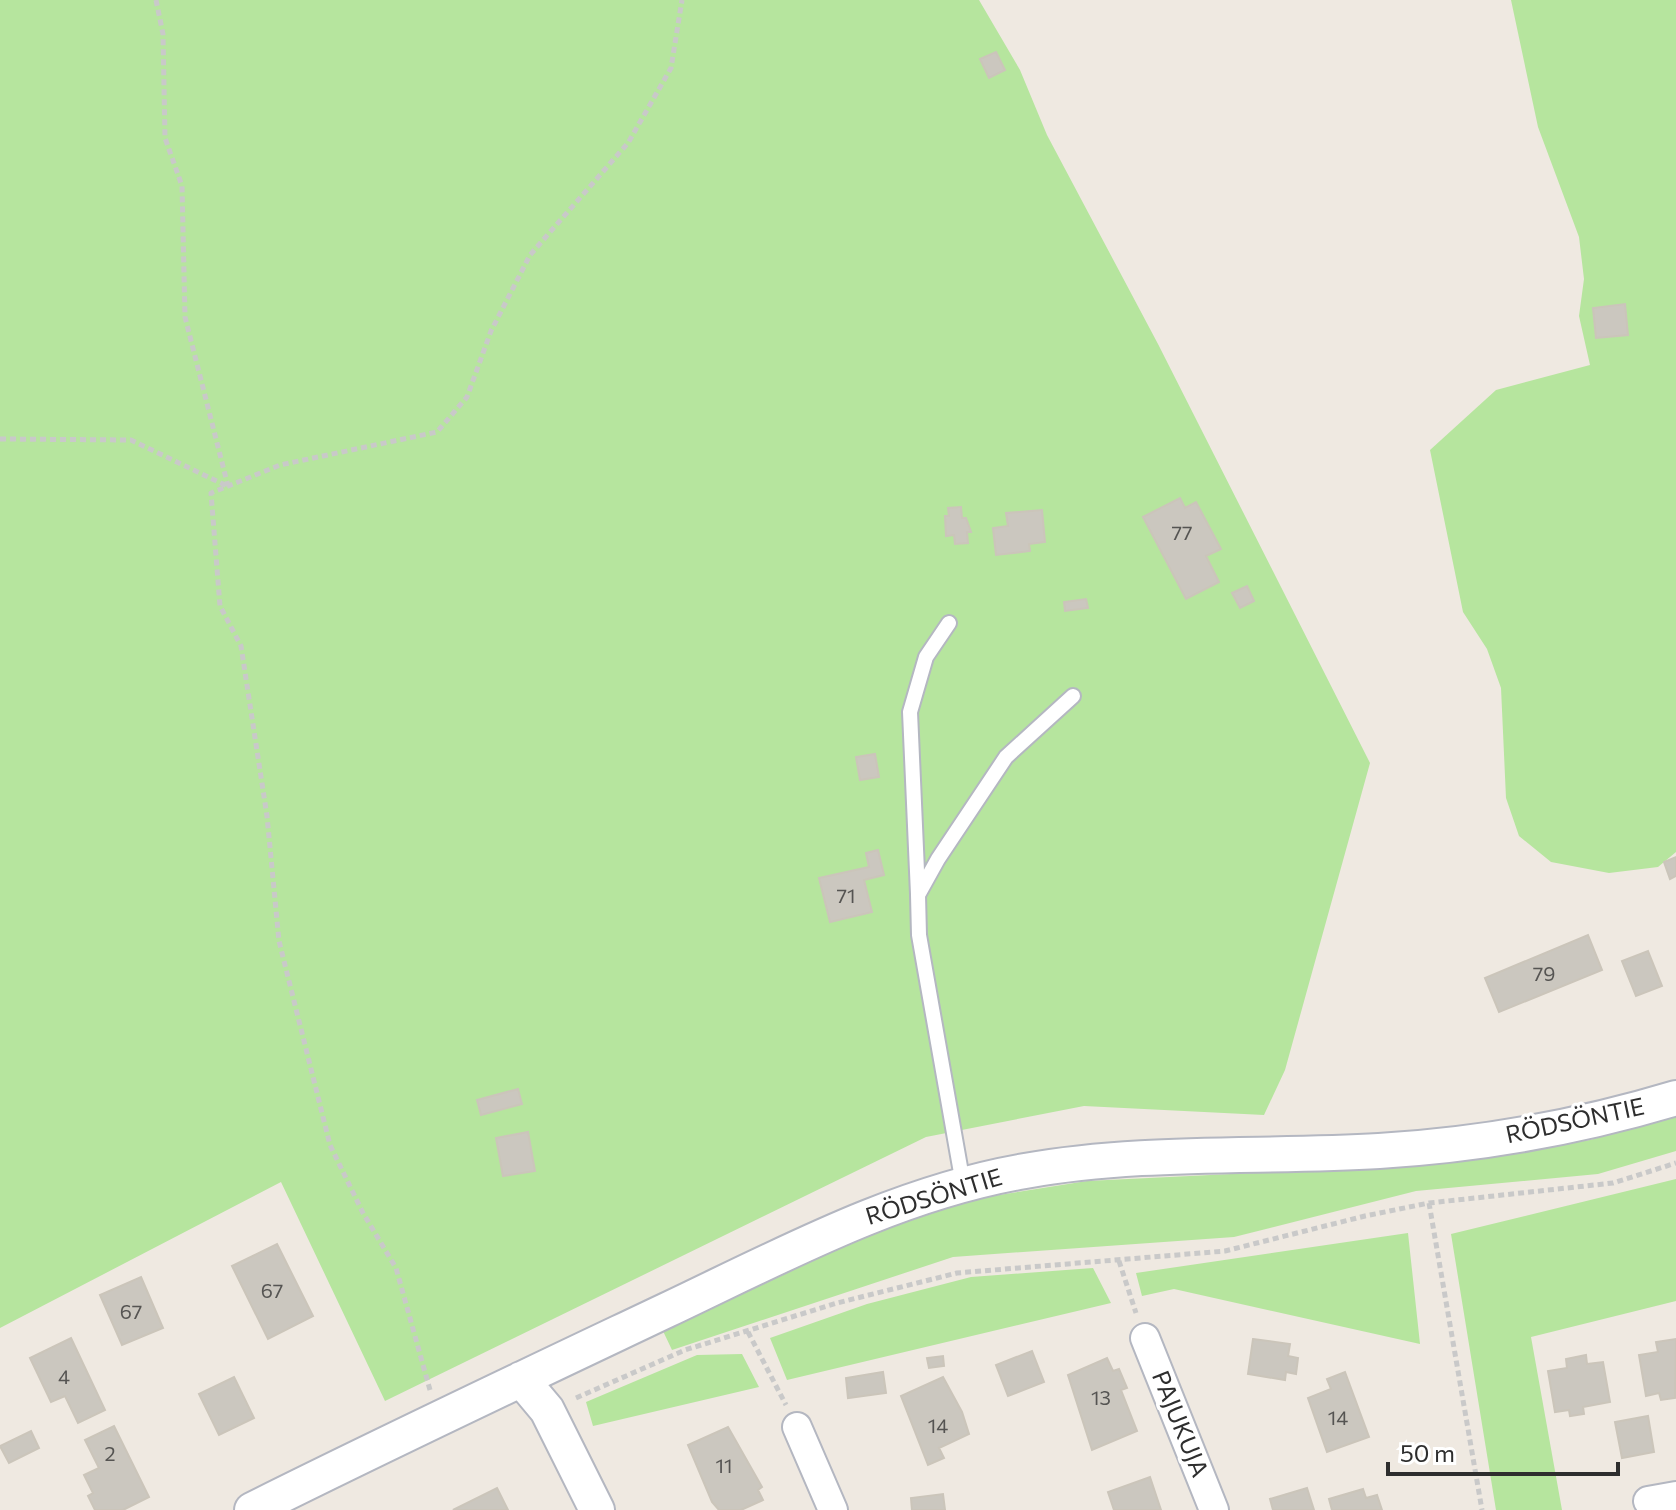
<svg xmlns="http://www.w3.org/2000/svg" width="1676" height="1510" font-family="Commissioner,sans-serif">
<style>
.green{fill:#b6e59e}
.building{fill:#cbc7bf;stroke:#cbc5ba;stroke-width:2}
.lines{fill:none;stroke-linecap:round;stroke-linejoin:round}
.service-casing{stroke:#b4b7c1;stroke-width:18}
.minor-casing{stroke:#b4b7c1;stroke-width:32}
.tertiary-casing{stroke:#b4b7c1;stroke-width:38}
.path{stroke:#c9c9c9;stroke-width:5;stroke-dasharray:6 4;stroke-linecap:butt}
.service{stroke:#fff;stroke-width:14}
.minor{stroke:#fff;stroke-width:28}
.tertiary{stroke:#fff;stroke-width:34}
.labels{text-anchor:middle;stroke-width:7;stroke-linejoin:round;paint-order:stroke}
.number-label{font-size:20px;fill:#555452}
.street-label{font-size:24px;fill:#2e2e2e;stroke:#fff}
</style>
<rect width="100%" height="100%" fill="#efe9e1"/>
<path class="green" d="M 0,0 L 979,0 L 1020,70 L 1047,135 L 1158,344 L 1370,763 L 1285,1070 L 1264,1115 L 1084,1106 L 926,1137 L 385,1401 L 281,1182 L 0,1328 Z
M 1511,0 L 1676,0 L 1676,852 L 1658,867 L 1609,873 L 1551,862 L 1519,836 L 1506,798 L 1501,688 L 1487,649 L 1463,612 L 1430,450 L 1496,390 L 1590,365 L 1579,316 L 1584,279 L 1579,237 L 1538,127 Z
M 1676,1115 L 1676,1151 L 1598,1174 L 1416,1191 L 1234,1237 L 953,1257 L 672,1350 L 663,1331 L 866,1236 L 974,1199 L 1087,1181 L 1414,1165 L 1590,1140 Z
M 1676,1179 L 1676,1301 L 1531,1337 L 1562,1510 L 1496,1510 L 1451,1234 Z
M 1408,1233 L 1420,1344 L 1174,1289 L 1142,1296 L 1136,1273 Z
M 1093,1268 L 1111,1303 L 787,1380 L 770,1338 L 867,1304 L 971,1277 Z
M 742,1354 L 759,1387 L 593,1426 L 586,1402 L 697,1355 Z"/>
<path class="building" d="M 996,52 L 1005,70 L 989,78 L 980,59 Z
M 1625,304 L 1628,335 L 1596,338 L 1593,308 Z
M 1180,498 L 1185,508 L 1196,502 L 1221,549 L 1206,556 L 1219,582 L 1186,599 L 1143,517 Z
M 961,507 L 962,518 L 966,518 L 971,532 L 967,532 L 968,543 L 955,544 L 954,535 L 946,536 L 945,516 L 949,516 L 948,508 Z
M 1042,510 L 1045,542 L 1029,544 L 1030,551 L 996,555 L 993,528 L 1008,526 L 1006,513 Z
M 1247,586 L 1254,601 L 1240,608 L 1232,593 Z
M 1086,599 L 1088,608 L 1065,611 L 1064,602 Z
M 875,754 L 879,777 L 860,780 L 856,757 Z
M 878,850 L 884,875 L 864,880 L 872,912 L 830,922 L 819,878 L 869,867 L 866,853 Z
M 1676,857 L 1676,876 L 1670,879 L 1664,862 Z
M 1588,935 L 1602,970 L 1499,1012 L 1485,978 Z
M 1648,951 L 1662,986 L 1636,996 L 1622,961 Z
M 518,1089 L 522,1104 L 481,1115 L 477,1100 Z
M 528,1132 L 535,1171 L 503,1176 L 496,1138 Z
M 277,1244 L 313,1316 L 268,1339 L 232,1266 Z
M 141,1277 L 163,1328 L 122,1345 L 100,1295 Z
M 71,1338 L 105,1410 L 78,1423 L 65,1396 L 51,1402 L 30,1358 Z
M 1253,1339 L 1290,1344 L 1288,1356 L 1298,1358 L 1296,1374 L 1286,1372 L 1285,1380 L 1248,1374 Z
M 1676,1339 L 1675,1398 L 1661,1400 L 1659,1393 L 1646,1396 L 1639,1355 L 1658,1352 L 1656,1342 Z
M 1032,1351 L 1044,1382 L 1008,1396 L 996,1365 Z
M 1586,1355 L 1587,1364 L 1603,1362 L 1610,1402 L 1583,1407 L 1584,1414 L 1570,1416 L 1569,1410 L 1555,1412 L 1548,1371 L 1567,1368 L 1566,1359 Z
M 943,1356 L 944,1366 L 929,1368 L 927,1358 Z
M 1107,1358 L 1113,1371 L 1119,1369 L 1127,1388 L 1121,1390 L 1137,1431 L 1092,1450 L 1068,1375 Z
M 883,1372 L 886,1393 L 848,1398 L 846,1378 Z
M 1345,1372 L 1369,1437 L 1327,1452 L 1308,1398 L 1331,1389 L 1327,1379 Z
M 234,1377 L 254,1418 L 219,1435 L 199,1394 Z
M 943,1377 L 962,1412 L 969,1434 L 939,1448 L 944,1458 L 928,1465 L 901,1396 Z
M 1648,1416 L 1654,1452 L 1622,1458 L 1615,1422 Z
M 114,1426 L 149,1497 L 123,1510 L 95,1510 L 88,1496 L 93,1493 L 84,1475 L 99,1468 L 85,1440 Z
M 728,1427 L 762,1487 L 758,1490 L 763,1500 L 741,1510 L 719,1510 L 712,1502 L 688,1445 Z
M 31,1431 L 39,1448 L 9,1463 L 0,1446 Z
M 1150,1477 L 1161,1510 L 1114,1510 L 1108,1492 Z
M 497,1488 L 508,1510 L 453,1510 Z
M 1307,1488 L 1314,1510 L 1273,1510 L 1270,1499 Z
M 1363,1489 L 1366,1498 L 1377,1495 L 1382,1510 L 1332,1510 L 1329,1499 Z
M 943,1494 L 945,1510 L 912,1510 L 911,1498 Z"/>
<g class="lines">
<g class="service-casing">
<path id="service" d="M 918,894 L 910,712 L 926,657 L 949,623
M 963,1184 L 919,935 L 918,895 L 938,859 L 1006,757 L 1073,696"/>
</g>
<g class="minor-casing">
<path id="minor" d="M 1145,1338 L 1214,1510
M 797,1427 L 833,1510
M 1648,1501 L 1676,1496"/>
</g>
<g class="tertiary-casing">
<path id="tertiary" d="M 521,1379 L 547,1410 L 597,1510
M 252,1510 C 390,1441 528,1376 667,1310 C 783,1255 897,1193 1025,1171 C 1141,1150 1262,1158 1379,1151 C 1479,1145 1580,1127 1676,1098"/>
</g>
<path class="path" d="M 156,0 L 163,34 L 165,138 L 182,186 L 185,317 L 228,486
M 0,439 L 131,440 L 227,486
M 1429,1203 L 1482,1510
M 1119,1261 L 1136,1313
M 748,1332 L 786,1405
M 430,1390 L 396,1268 L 363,1213 L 330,1145 L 279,941 L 267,816 L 241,646 L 220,606 L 211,493 L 280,465 L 437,432 L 467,397 L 491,331 L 530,255 L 628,143 L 671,68 L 682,0
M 576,1398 L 685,1350 L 837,1303 L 957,1273 L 1225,1251 L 1365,1216 L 1429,1203 L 1613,1183 L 1676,1163"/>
<use href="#service" class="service"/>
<use href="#minor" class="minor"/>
<use href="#tertiary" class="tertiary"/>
</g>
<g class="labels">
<g class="number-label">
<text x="1182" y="540">77</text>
<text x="846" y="903">71</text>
<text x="1544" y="981">79</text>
<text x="272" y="1298">67</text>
<text x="131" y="1319">67</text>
<text x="64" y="1384">4</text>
<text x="1101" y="1405">13</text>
<text x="1338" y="1425">14</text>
<text x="938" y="1433">14</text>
<text x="110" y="1461">2</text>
<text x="724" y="1473">11</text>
</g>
<g class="street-label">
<text transform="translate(1575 1121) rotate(-12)" y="8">RÖDSÖNTIE</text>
<text transform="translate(934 1197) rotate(-17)" y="8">RÖDSÖNTIE</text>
<text transform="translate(1180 1424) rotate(68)" y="8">PAJUKUJA</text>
</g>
</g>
<path d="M1388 1462v12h230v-12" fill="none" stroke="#2e2e2e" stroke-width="4"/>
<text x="1400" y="1462" font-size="24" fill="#2e2e2e" stroke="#ffffff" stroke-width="6" paint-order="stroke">50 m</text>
</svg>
